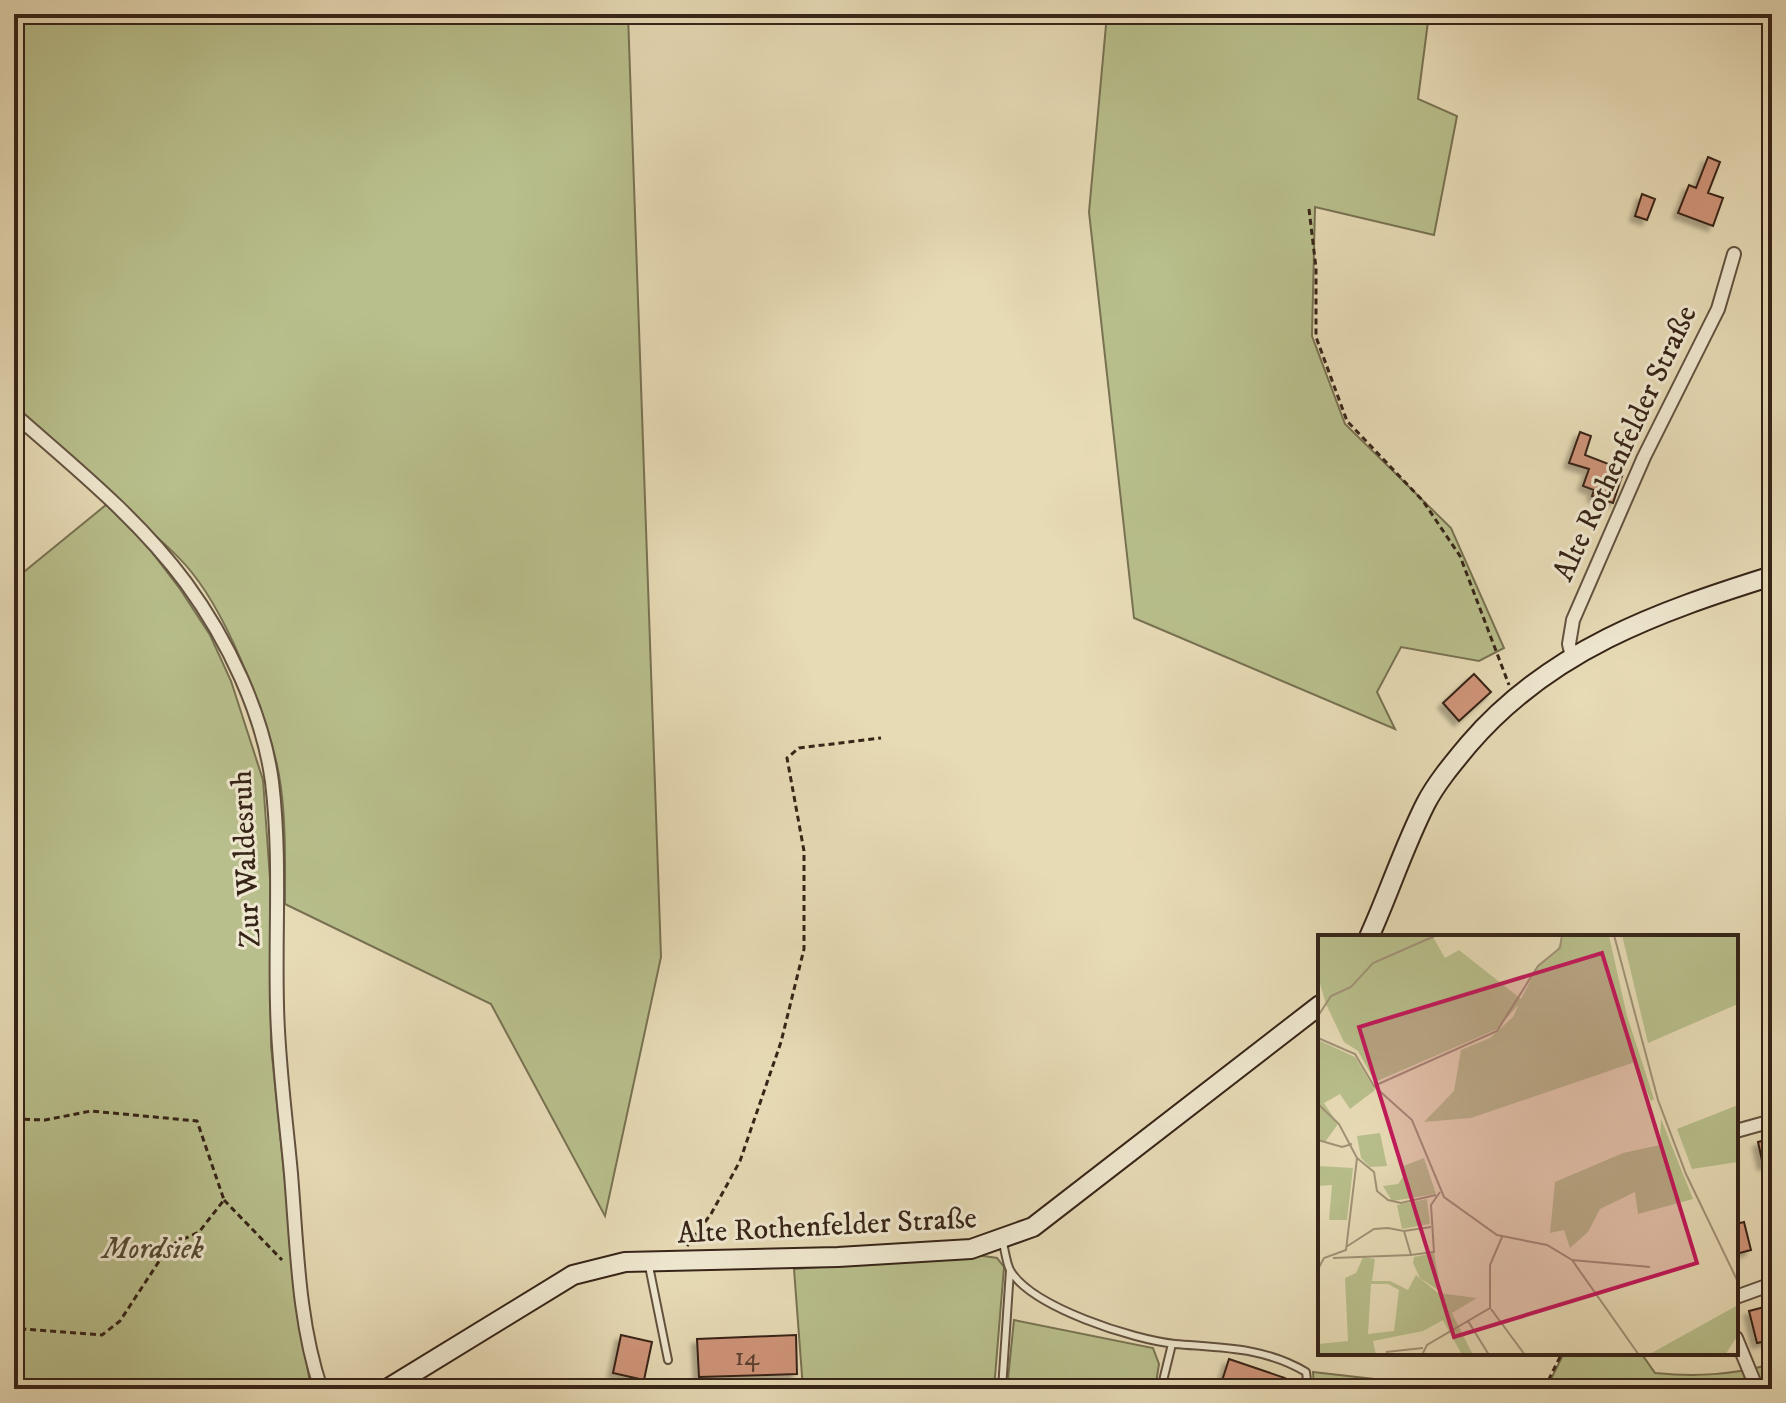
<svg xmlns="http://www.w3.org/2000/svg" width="1786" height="1403" font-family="'IM FELL DW Pica',serif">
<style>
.green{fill:#b8bf8c;stroke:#787252;stroke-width:2}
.building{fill:#cf9479;stroke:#372418;stroke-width:2;filter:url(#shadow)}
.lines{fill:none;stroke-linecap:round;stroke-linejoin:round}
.lane-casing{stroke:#635240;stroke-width:10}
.street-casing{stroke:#635240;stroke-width:16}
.secondary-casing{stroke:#372418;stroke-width:22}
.path{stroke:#372418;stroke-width:3;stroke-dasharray:6 4;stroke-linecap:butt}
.lane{stroke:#efe8d0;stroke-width:6}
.street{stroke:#efe8d0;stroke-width:12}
.secondary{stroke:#efe8d0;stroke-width:18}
.labels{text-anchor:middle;stroke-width:6;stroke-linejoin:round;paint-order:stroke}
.number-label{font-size:26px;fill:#5d4030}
.street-label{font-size:30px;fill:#372418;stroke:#efe8d0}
.park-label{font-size:30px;font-style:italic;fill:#574b35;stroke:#efe8d0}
.inset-road{fill:none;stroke:#a19277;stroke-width:2}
.view{fill:#c2185b;fill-opacity:0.15;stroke:#c2185b;stroke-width:4}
.inset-edge{fill:none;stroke:#372418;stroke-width:4}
</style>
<defs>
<filter id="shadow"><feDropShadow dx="-5" dy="5" stdDeviation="2" flood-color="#0004"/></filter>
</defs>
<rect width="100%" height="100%" fill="#e7dbb6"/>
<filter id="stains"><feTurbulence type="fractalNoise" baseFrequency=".0025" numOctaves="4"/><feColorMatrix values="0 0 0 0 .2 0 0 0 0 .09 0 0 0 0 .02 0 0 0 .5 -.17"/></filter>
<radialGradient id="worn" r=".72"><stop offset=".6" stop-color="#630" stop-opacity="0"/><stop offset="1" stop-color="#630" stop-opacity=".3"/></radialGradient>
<path class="green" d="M 14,14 L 628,14 L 661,957 L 605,1216 L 491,1004 L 285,904 C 285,866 286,826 281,788 C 274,730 229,619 193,574 C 177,553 138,519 116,505 L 180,589 L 210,635 L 231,681 L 263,780 L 270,879 L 271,1046 L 298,1310 L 311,1389 L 14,1389 L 14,580 L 112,500 L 14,414 Z
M 1107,14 L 1429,14 L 1418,99 L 1457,116 L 1434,235 L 1315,207 L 1312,336 L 1345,424 L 1451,528 L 1504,648 L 1479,661 L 1401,647 L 1377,692 L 1395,729 L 1134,618 L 1089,212 Z
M 977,1255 L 997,1258 L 1004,1267 L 994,1389 L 803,1389 L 794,1269 Z
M 1014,1320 L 1153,1348 L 1159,1364 L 1155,1389 L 1007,1389 Z
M 1564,1353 L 1641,1353 L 1655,1373 C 1697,1377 1731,1375 1772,1364 L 1772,1389 L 1546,1389 Z
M 1313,1372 L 1462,1389 L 1314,1389 Z"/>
<path class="building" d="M 1708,157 L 1720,162 L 1708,193 L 1723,198 L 1713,226 L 1678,213 L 1689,185 L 1696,188 Z
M 1642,194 L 1655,199 L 1647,220 L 1635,216 Z
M 1580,432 L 1591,436 L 1585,455 L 1624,470 L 1613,503 L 1592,496 L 1594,490 L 1583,486 L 1589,469 L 1569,463 Z
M 1474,674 L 1491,692 L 1459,721 L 1443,703 Z
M 1772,1138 L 1772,1162 L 1763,1165 L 1758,1142 Z
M 1744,1222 L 1751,1250 L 1736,1254 L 1736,1224 Z
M 1772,1305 L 1772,1340 L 1757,1343 L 1749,1311 Z
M 621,1335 L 652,1342 L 644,1380 L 613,1373 Z
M 796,1335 L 797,1374 L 699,1377 L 697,1339 Z
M 1229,1359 L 1285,1378 L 1281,1389 L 1220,1387 Z"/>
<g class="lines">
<g class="lane-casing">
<path id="lane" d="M 1002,1240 C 1005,1249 1006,1262 1010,1270 C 1031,1307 1134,1340 1175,1344 C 1222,1348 1264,1347 1306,1372 L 1308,1389
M 649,1266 L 668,1360
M 1002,1389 L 1010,1270
M 1161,1389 L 1172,1344"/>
</g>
<g class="street-casing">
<path id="street" d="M 14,414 C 74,467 138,518 186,583 C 227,639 263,713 272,782 C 281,856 275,931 277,1005 C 278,1062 286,1118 291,1174 C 297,1246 298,1321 321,1389
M 1572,657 L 1569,644 L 1573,620 L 1644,457 L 1718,309 L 1734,254
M 1736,1131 L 1772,1121
M 1736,1297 L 1772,1284
M 1736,1338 L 1757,1389"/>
</g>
<g class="secondary-casing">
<path id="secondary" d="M 1369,937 C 1389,893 1404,846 1426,803 C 1437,782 1454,762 1469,744 C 1550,650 1657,612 1772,576
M 387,1389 L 573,1275 L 625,1262 L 838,1257 L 971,1249 L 1033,1227 L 1320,1005"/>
</g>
<path class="path" d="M 1309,209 L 1316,268 L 1316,337 L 1347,421 L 1423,501 L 1460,556 L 1509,685
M 14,1119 L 45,1120 L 91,1111 L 197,1121 L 224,1200 L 199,1232 L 169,1246 L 120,1321 L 102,1335 L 23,1329 L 14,1336
M 224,1200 L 282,1260
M 687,1246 L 711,1214 L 740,1161 L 781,1042 L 804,949 L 804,851 L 787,758 L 799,748 L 881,738
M 1544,1389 L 1562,1353"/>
<use href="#lane" class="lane"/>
<use href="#street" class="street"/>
<use href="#secondary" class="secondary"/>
</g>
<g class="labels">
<g class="number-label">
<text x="747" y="1365">14</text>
</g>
<g class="street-label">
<text transform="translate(1624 443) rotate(-65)" y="10">Alte Rothenfelder Straße</text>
<text transform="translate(245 859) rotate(-93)" y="10">Zur Waldesruh</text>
<text transform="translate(827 1225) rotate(-3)" y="10">Alte Rothenfelder Straße</text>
</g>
<g class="park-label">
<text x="153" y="1258">Mordsiek</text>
</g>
</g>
<g transform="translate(1318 935)">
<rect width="420" height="420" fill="#e7dbb6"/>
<path d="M 0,0 L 119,0 L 115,2 L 127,23 L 141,15 L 203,64 L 220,31 L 237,18 L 245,2 L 291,1 L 309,81 L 336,164 L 333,166 L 317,127 L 153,183 L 106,187 L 136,156 L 143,115 L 172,103 L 195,82 L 201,69 L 179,94 L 57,147 L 40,116 L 26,107 L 8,69 L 0,42 ZM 304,0 L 420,0 L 420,69 L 330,108 ZM 0,105 L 37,122 L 57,155 L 32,174 L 22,159 L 6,168 L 20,189 L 7,207 L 0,205 ZM 420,170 L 420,227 L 374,234 L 359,194 ZM 343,184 L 375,264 L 320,279 L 317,257 L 282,274 L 270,297 L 252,313 L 246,295 L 232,298 L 237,247 L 305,218 L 342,210 ZM 62,198 L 69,231 L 52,232 L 43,223 L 39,201 ZM 106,223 L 118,259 L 74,266 L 65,251 L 80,249 L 85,242 L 83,232 ZM 0,231 L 35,233 L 29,285 L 11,285 L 14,250 L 0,251 ZM 109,264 L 112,289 L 84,294 L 79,270 ZM 116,318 L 123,357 L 102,343 L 95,328 L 96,322 ZM 45,322 L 57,324 L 54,346 L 72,346 L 90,355 L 98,340 L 120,358 L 159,363 L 134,378 L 155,420 L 144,420 L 125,385 L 105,396 L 55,406 L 58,420 L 0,420 L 0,409 L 30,406 L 27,343 L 38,338 ZM 53,349 L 70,349 L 81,355 L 76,396 L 50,399 ZM 420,370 L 420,400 L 407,420 L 330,420 Z" fill="#b8bf8c" fill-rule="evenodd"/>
<path class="inset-road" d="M 296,0 L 340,165 L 368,239 L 420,347M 0,81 L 13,61 L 33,52 L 55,28 L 119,0M 0,103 L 37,119 L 56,151 L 94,185 L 126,262 L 179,300 L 229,310 L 254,325 L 321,420M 56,151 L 179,96 L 220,31 L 242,13 L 244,0M 0,169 L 21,189 L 39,223 L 28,315 L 6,323 L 0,334M 0,205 L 24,212 L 34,209M 39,223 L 56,237 L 59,256 L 70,265 L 83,268 L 118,260M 86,296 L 113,292M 28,312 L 56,294 L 70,293 L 86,296 L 93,320 L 116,317 L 113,270 L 122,257M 15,323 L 93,320M 254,325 L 332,332M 173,374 L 207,420M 150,386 L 171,420M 68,417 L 105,413M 104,420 L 109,410 L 172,373 L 172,330 L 184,302"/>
<path class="view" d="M 284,18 L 379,328 L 136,402 L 41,92 Z"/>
<rect width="420" height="420" class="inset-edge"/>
</g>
<rect width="1786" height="1403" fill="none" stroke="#e7dbb6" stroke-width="48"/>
<rect x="16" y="16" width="1754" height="1371" fill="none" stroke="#372418" stroke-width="4"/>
<rect x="24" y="24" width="1738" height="1355" fill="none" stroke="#372418" stroke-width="2"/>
<rect width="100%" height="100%" filter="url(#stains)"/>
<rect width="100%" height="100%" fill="url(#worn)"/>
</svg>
